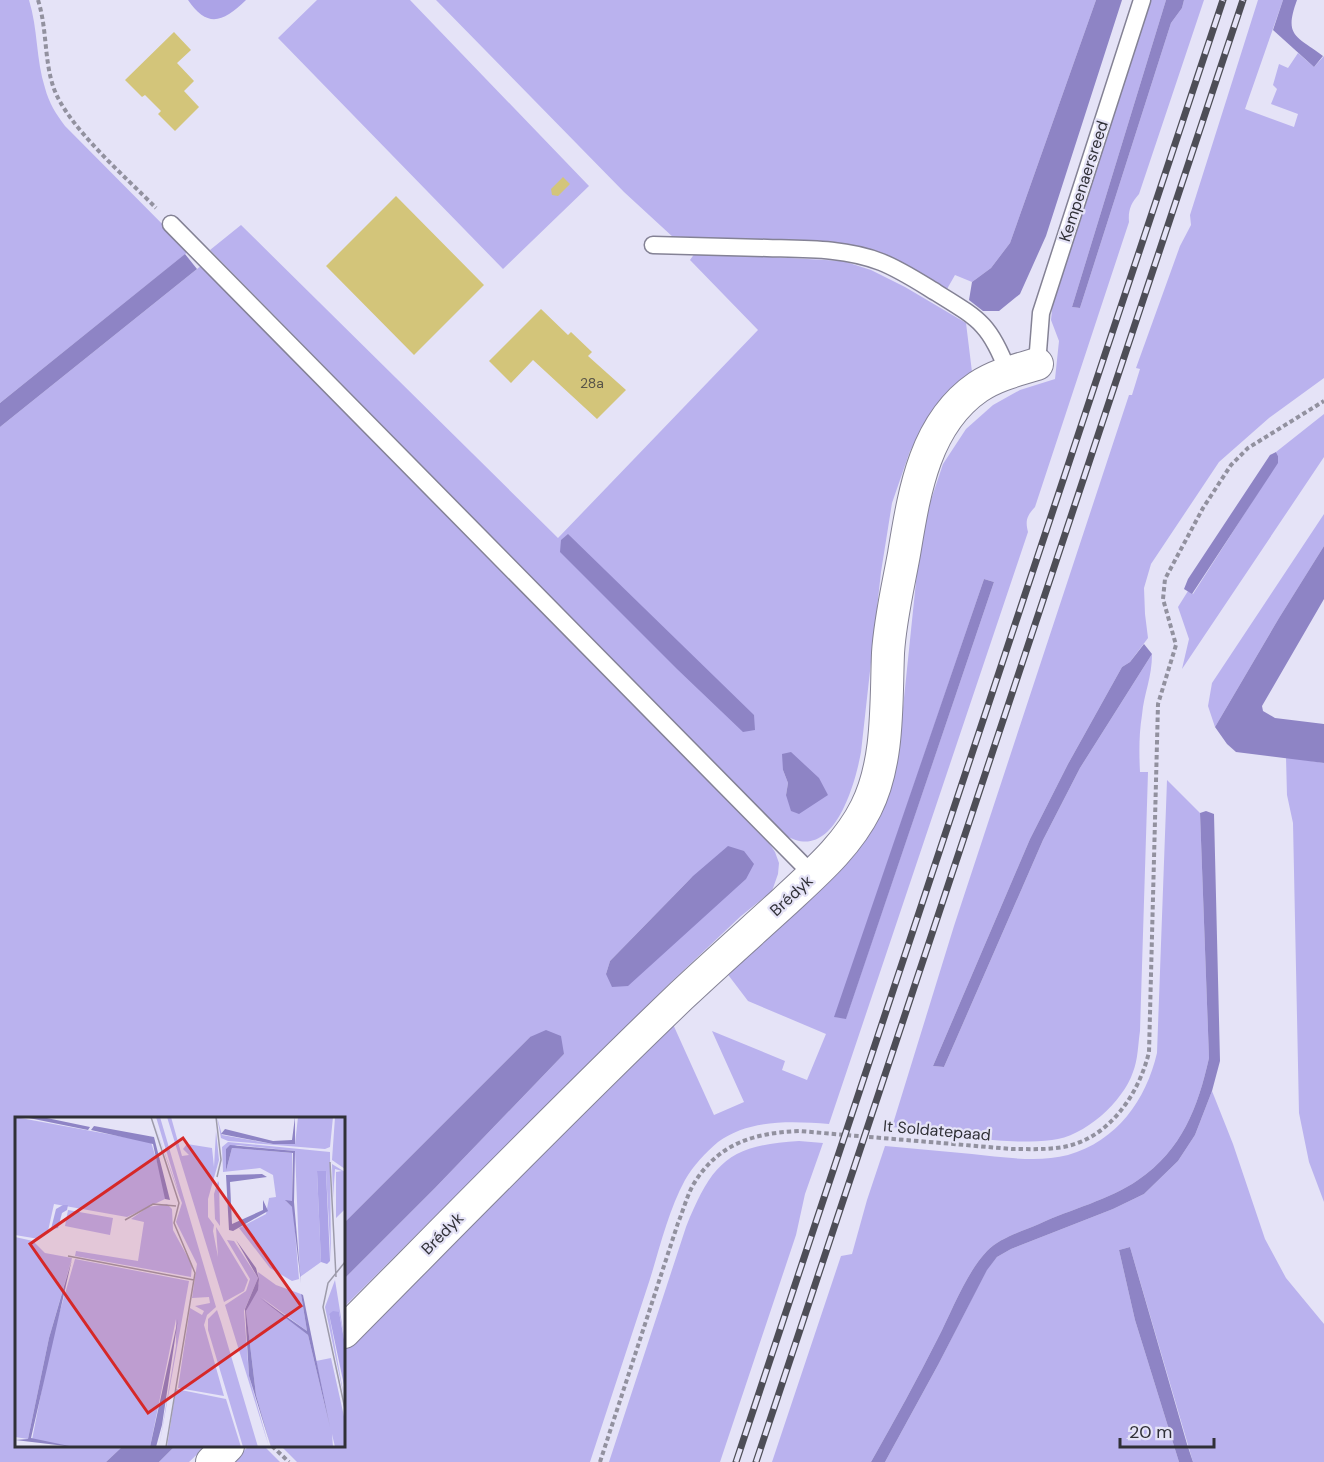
<svg xmlns="http://www.w3.org/2000/svg" width="1324" height="1462" font-family="'DM Sans',sans-serif">
<style>
.green{fill:#bab2ee;fill-rule:evenodd}
.forest{fill:#aca3e7}
.water{fill:#8e84c5}
.building{fill:#d3c57a}
.lines{fill:none;stroke-linecap:round;stroke-linejoin:round}
.lane-casing{stroke:#848295;stroke-width:19}
.street-casing{stroke:#848295;stroke-width:34}
.path{stroke:#92919f;stroke-width:4;stroke-dasharray:4.5 3;stroke-linecap:butt}
.lane{stroke:#fff;stroke-width:16}
.street{stroke:#fff;stroke-width:32}
.rail-casing{stroke:#4e4e57;stroke-width:7}
.rail{stroke:#e5e3f7;stroke-width:4.5;stroke-dasharray:14;stroke-linecap:butt}
.labels{text-anchor:middle;stroke-width:4.5;stroke-linejoin:round;paint-order:stroke}
.number-label{font-size:14px;fill:#595548}
.street-label{font-size:16px;fill:#303037;stroke:#e5e3f7}
.inset-road{fill:none;stroke:#9d9baa;stroke-width:1.5}
.view{fill:#d62828;fill-opacity:0.15;stroke:#d62828;stroke-width:3}
.inset-edge{fill:none;stroke:#303037;stroke-width:3}
</style>
<rect width="100%" height="100%" fill="#e5e3f7"/>
<path class="green" d="M 0,0 L 29,0 C 38,29 36,60 45,88 C 49,103 56,114 65,126 L 189,251 L 0,403 Z
M 317,0 L 410,0 L 589,186 L 503,269 L 278,38 Z
M 436,0 L 1096,0 L 1010,243 L 991,268 L 972,282 L 955,275 L 947,289 L 878,255 L 847,244 L 806,240 L 674,238 L 624,192 Z
M 1150,0 L 1166,0 L 1072,307 L 1080,308 L 1171,23 L 1182,8 L 1184,0 L 1204,0 L 1139,194 C 1131,203 1128,210 1129,222 L 1035,507 C 1027,516 1025,520 1028,532 L 829,1124 C 792,1121 749,1119 718,1142 C 706,1152 693,1166 685,1180 C 669,1209 660,1247 650,1279 C 630,1340 610,1401 590,1462 L 297,1462 L 281,1446 L 344,1446 L 344,1351 L 672,1022 L 714,1115 L 744,1102 L 712,1031 L 785,1061 L 782,1070 L 807,1080 L 826,1034 L 748,1001 L 726,972 L 853,854 L 878,819 L 890,792 L 898,756 L 917,572 L 926,515 L 943,464 L 966,429 L 993,405 L 1020,390 L 1055,379 L 1059,341 L 1051,320 L 1053,300 ZM 984,579 L 994,582 L 846,1018 L 835,1017 Z
M 1258,0 L 1283,0 L 1245,109 L 1294,127 L 1298,114 L 1271,104 L 1277,89 L 1273,85 L 1279,64 L 1288,68 L 1298,53 L 1314,67 L 1324,56 L 1324,378 L 1269,418 L 1219,462 L 1151,564 L 1144,588 L 1145,614 L 1148,638 L 1130,662 L 1122,667 L 1068,764 L 1030,839 L 933,1066 L 944,1067 L 1043,840 L 1080,768 L 1152,654 C 1152,678 1144,693 1142,715 C 1139,733 1139,753 1140,772 L 1148,772 L 1140,1031 C 1138,1044 1138,1060 1133,1072 C 1123,1102 1084,1137 1052,1140 C 999,1146 944,1133 892,1127 L 954,926 L 1129,395 L 1132,395 L 1140,369 L 1136,368 L 1180,246 L 1191,225 L 1190,215 Z
M 241,225 L 558,538 L 758,330 L 690,260 L 695,253 L 843,261 L 871,270 L 905,287 L 966,323 L 972,372 L 940,404 L 910,451 L 892,503 L 881,572 L 861,752 C 855,785 833,865 785,835 L 210,250 ZM 783,770 L 828,795 L 786,795 L 788,783 Z
M 202,265 L 753,824 L 769,843 L 775,852 L 779,863 L 778,874 L 772,891 L 741,916 L 669,984 L 344,1307 L 344,1279 L 435,1188 L 564,1054 L 530,1037 L 344,1223 L 344,1118 L 16,1118 L 16,1446 L 123,1446 L 106,1462 L 0,1462 L 0,427 ZM 693,876 L 606,974 L 610,961 Z
M 1324,414 L 1324,457 L 1182,669 L 1189,639 L 1178,607 L 1188,591 L 1193,594 L 1277,463 L 1278,456 L 1276,452 Z
M 1324,514 L 1324,546 L 1279,618 L 1215,727 L 1208,706 L 1212,683 Z
M 1286,757 L 1324,763 L 1324,1202 L 1309,1162 L 1299,1113 L 1293,823 L 1287,795 Z
M 1167,780 L 1200,813 L 1209,1058 C 1198,1107 1182,1150 1138,1180 C 1109,1200 1071,1209 1039,1224 C 1023,1231 999,1238 987,1251 C 966,1273 952,1311 938,1338 C 917,1380 894,1421 871,1462 L 772,1462 L 841,1256 L 852,1254 L 867,1200 L 885,1146 C 914,1149 943,1151 972,1154 C 1002,1157 1038,1163 1068,1155 C 1117,1141 1146,1100 1157,1053 Z
M 1212,1091 L 1233,1144 L 1265,1239 L 1286,1278 L 1324,1324 L 1324,1462 L 1193,1462 L 1130,1247 L 1119,1250 L 1135,1320 L 1179,1462 L 885,1462 L 938,1365 L 987,1269 L 997,1257 L 1011,1249 L 1113,1209 L 1144,1194 L 1178,1161 L 1195,1135 Z
M 799,1141 L 823,1143 L 805,1194 L 796,1235 L 720,1462 L 609,1462 L 686,1227 C 712,1163 728,1145 799,1141 Z
M 175,1446 L 206,1446 L 189,1462 L 159,1462 Z
M 249,1446 L 264,1446 L 280,1462 L 232,1462 Z"/>
<path class="forest" d="M 188,0 L 246,0 C 223,22 208,29 188,0 Z"/>
<path class="water" d="M 1096,0 L 1122,0 L 1046,236 L 1020,294 L 999,311 L 983,311 L 969,300 L 972,282 L 991,268 L 1010,243 Z
M 1166,0 L 1184,0 L 1182,8 L 1171,23 L 1080,308 L 1072,307 Z
M 1283,0 L 1297,0 C 1284,36 1295,35 1323,56 L 1314,67 L 1273,30 Z
M 185,254 L 197,269 L 0,427 L 0,403 Z
M 1276,452 L 1278,456 L 1278,463 L 1192,594 L 1184,589 L 1188,579 L 1270,455 Z
M 568,534 L 754,715 L 755,730 L 743,732 L 677,669 L 560,552 L 561,540 Z
M 1324,546 L 1324,599 L 1262,706 L 1263,711 L 1275,718 L 1324,724 L 1324,763 L 1236,752 L 1227,744 L 1215,727 L 1279,618 Z
M 984,579 L 994,582 L 846,1019 L 834,1017 Z
M 1144,644 L 1152,654 L 1080,768 L 1043,840 L 944,1067 L 933,1066 L 1030,839 L 1068,764 L 1122,667 L 1130,662 Z
M 791,752 L 819,778 L 828,795 L 799,814 L 791,811 L 786,795 L 788,783 L 783,770 L 782,754 Z
M 1206,811 L 1214,814 L 1220,1061 L 1212,1091 L 1195,1135 L 1178,1161 L 1144,1194 L 1113,1209 L 1011,1249 L 997,1257 L 987,1270 L 938,1365 L 885,1462 L 871,1462 C 894,1421 917,1380 938,1338 C 952,1311 966,1273 987,1251 C 999,1238 1023,1231 1039,1224 C 1071,1209 1109,1200 1138,1180 C 1182,1150 1198,1107 1209,1058 L 1200,813 Z
M 728,846 L 744,851 L 754,864 L 746,879 L 628,986 L 612,987 L 606,974 L 610,961 L 693,876 Z
M 546,1030 L 561,1036 L 564,1054 L 435,1188 L 344,1279 L 344,1223 L 530,1037 Z
M 1130,1247 L 1187,1444 L 1193,1462 L 1179,1462 L 1135,1320 L 1119,1250 Z
M 123,1446 L 175,1446 L 159,1462 L 106,1462 Z"/>
<path class="building" d="M 174,32 L 191,50 L 177,63 L 194,81 L 184,91 L 199,107 L 175,131 L 158,114 L 161,111 L 145,95 L 142,97 L 125,80 Z
M 563,177 L 570,184 L 558,196 L 552,195 L 551,189 Z
M 396,196 L 484,285 L 414,355 L 326,266 Z
M 541,309 L 568,335 L 571,332 L 592,352 L 588,356 L 626,390 L 597,419 L 533,360 L 511,383 L 489,361 Z"/>
<g class="lines">
<g class="lane-casing">
<path id="lane" d="M 171,224 L 813,875
M 653,245 C 691,246 729,247 767,248 C 805,249 845,248 881,262 C 901,270 919,282 937,293 C 979,319 990,324 1008,372
M 1037,364 L 1041,313 L 1142,0"/>
</g>
<g class="street-casing">
<path id="street" d="M 344,1332 C 456,1219 567,1105 682,995 C 716,963 750,933 784,902 C 815,873 847,846 866,808 C 889,762 886,704 888,653 C 890,620 898,587 904,554 C 914,494 924,424 978,387 C 996,375 1017,370 1037,364
M 212,1462 L 228,1446"/>
</g>
<path class="path" d="M 38,0 C 47,28 44,58 53,86 C 66,126 126,177 156,208
M 272,1446 L 289,1462
M 600,1462 L 678,1223 C 683,1211 687,1196 693,1185 C 718,1143 754,1133 799,1131 L 1012,1149 C 1029,1149 1046,1150 1063,1147 C 1109,1139 1139,1094 1149,1052 L 1158,704 L 1176,645 L 1163,599 L 1165,579 L 1203,508 L 1231,465 L 1248,448 L 1324,401"/>
<use href="#lane" class="lane"/>
<use href="#street" class="street"/>
<g class="rail-casing">
<path id="rail" d="M 736,1462 L 1223,0
M 756,1462 L 1243,0"/>
</g>
<use href="#rail" class="rail"/>
</g>
<g class="labels">
<g class="number-label">
<text x="592" y="388">28a</text>
</g>
<g class="street-label">
<text transform="translate(1083 181) rotate(-72)" y="6">Kempenaersreed</text>
<text transform="translate(791 895) rotate(-43)" y="6">Brédyk</text>
<text transform="translate(937 1130) rotate(5)" y="6">It Soldatepaad</text>
<text transform="translate(442 1233) rotate(-45)" y="6">Brédyk</text>
</g>
</g>
<g transform="translate(15 1117)">
<rect width="330" height="330" fill="#e5e3f7"/>
<path d="M 0,0 L 136,25 L 151,74 L 150,82 L 112,100 L 39,87 L 33,114 L 24,122 L 0,118 ZM 137,0 L 164,76 L 141,0 L 145,0 L 201,190 L 192,198 L 189,208 L 209,279 L 163,271 L 175,191 L 187,198 L 189,194 L 180,189 L 195,186 L 194,180 L 177,181 L 182,147 L 161,105 L 167,86 L 165,81 ZM 152,0 L 156,0 L 167,39 L 174,38 L 168,32 L 172,27 L 197,31 L 199,50 L 201,14 L 204,43 L 193,82 L 193,100 L 199,108 L 198,114 L 203,140 L 201,110 L 233,163 L 229,174 L 209,185 ZM 202,0 L 207,18 L 258,27 L 280,27 L 283,0 L 318,0 L 315,30 L 310,32 L 213,24 L 206,21 ZM 320,0 L 330,0 L 330,52 L 317,43 ZM 213,25 L 315,35 L 316,144 L 311,54 L 302,54 L 306,145 L 285,160 L 280,34 L 222,28 L 211,32 L 211,54 L 217,31 L 277,36 L 277,84 L 271,84 L 278,91 L 284,162 L 277,164 L 255,151 L 224,111 L 251,97 L 254,81 L 261,80 L 258,58 L 245,51 L 208,55 L 207,30 ZM 317,47 L 330,55 L 330,92 L 321,101 L 321,55 L 327,54 L 320,52 L 318,81 ZM 203,64 L 204,66 L 205,109 L 200,102 L 199,77 ZM 152,87 L 157,92 L 158,113 L 177,148 L 176,160 L 60,139 L 61,134 L 123,144 L 129,105 L 116,102 L 133,90 ZM 53,93 L 98,101 L 95,118 L 50,109 ZM 0,120 L 18,124 L 30,136 L 57,141 L 34,221 L 13,322 L 0,320 ZM 212,123 L 219,124 L 243,161 L 229,194 L 234,259 L 254,330 L 210,188 L 231,174 L 235,162 ZM 60,142 L 174,164 L 144,330 L 161,229 L 161,202 L 135,330 L 59,330 L 17,323 L 36,225 ZM 243,155 L 261,168 L 286,177 L 292,214 L 246,180 L 293,218 L 315,310 L 301,244 L 316,241 L 330,304 L 330,330 L 320,330 L 317,317 L 318,330 L 256,330 L 241,278 L 231,194 L 244,166 ZM 320,163 L 330,225 L 324,195 L 314,197 L 330,285 L 310,190 ZM 202,193 L 206,205 L 243,330 L 228,330 L 193,213 L 193,202 ZM 161,272 L 211,282 L 226,330 L 152,330 Z" fill="#bab2ee"/>
<path d="M 302,54 L 311,54 L 315,144 L 312,147 L 306,145 ZM 48,88 L 53,88 L 52,93 L 47,96 L 43,111 L 36,112 L 41,92 ZM 318,194 L 324,195 L 330,228 L 330,273 L 314,197 Z" fill="#aca3e7"/>
<path d="M 9,0 L 27,0 L 75,10 L 73,13 ZM 280,0 L 280,27 L 258,27 L 206,17 L 210,12 L 258,24 L 277,23 ZM 79,9 L 139,20 L 155,83 L 150,82 L 138,27 L 76,13 ZM 215,28 L 280,34 L 279,85 L 286,166 L 277,90 L 270,83 L 277,84 L 278,36 L 217,31 L 211,54 L 211,32 ZM 247,57 L 252,60 L 215,65 L 217,107 L 248,93 L 248,83 L 253,94 L 218,114 L 214,113 L 211,58 ZM 221,123 L 241,151 L 244,162 L 243,173 L 231,194 L 241,278 L 256,330 L 234,259 L 230,192 L 243,161 ZM 57,142 L 16,321 L 59,330 L 0,323 L 13,322 L 34,221 ZM 286,177 L 288,178 L 315,310 L 293,218 L 245,181 L 292,214 ZM 163,202 L 147,308 L 141,330 L 135,330 Z" fill="#8e84c5"/>
<path class="inset-road" d="M 136,0 L 164,86 L 159,106 L 180,156 L 151,330M 201,0 L 206,43 L 202,60M 315,45 L 321,160M 110,103 L 138,87 L 161,89M 53,139 L 179,163M 330,145 L 313,166 L 308,190 L 330,292"/>
<path class="view" d="M 168,21 L 286,189 L 133,296 L 15,127 Z"/>
<rect width="330" height="330" class="inset-edge"/>
</g>
<path d="M1120 1438v9h94v-9" fill="none" stroke="#303037" stroke-width="3"/>
<text x="1129" y="1438" font-size="18" fill="#303037" stroke="#e5e3f7" stroke-width="4.5" paint-order="stroke">20 m</text>
</svg>
